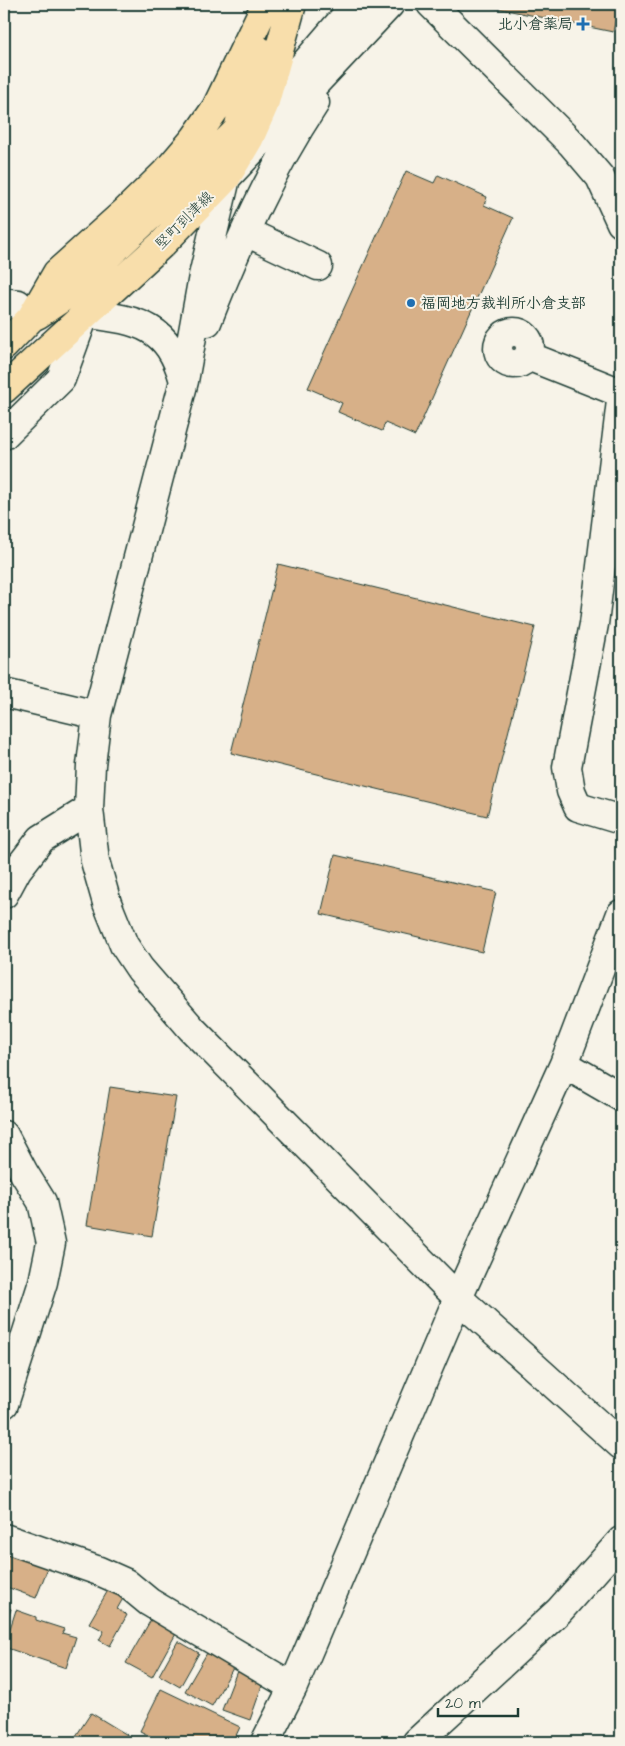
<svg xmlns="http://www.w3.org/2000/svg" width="625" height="1746" font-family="'Architects Daughter','Klee One',sans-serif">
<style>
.building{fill:#d7b088;stroke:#1f3d34}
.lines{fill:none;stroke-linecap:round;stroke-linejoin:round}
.minor-casing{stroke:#1f3d34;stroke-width:31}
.major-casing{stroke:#1f3d34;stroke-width:31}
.minor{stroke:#f7f3e8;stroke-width:28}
.major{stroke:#f8deab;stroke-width:28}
.poi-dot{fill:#1f6fb2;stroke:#f7f3e8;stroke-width:2}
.labels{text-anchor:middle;stroke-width:4;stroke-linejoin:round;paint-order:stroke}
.poi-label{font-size:15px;font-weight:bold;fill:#1f3d34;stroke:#f7f3e8;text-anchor:end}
.street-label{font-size:15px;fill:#1f3d34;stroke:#f7f3e8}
</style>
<rect width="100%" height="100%" fill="#f7f3e8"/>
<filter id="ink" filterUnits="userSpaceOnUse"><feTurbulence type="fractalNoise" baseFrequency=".02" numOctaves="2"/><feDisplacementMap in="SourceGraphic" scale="10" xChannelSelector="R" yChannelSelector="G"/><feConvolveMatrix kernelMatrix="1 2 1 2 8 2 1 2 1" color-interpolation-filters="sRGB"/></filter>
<g filter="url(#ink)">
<path class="building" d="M 487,4 L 619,4 L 613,32 L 487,6 Z
M 406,171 L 434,183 L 438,175 L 487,197 L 484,205 L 513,218 L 415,436 L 385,423 L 382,431 L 338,412 L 342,403 L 308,388 Z
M 278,564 L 535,627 L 487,816 L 231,753 Z
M 335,855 L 496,892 L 482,952 L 321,914 Z
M 110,1087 L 176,1097 L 152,1236 L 87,1225 Z
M 4,1546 L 49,1565 L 36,1598 L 4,1586 Z
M 110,1587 L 125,1595 L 117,1609 L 127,1615 L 110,1646 L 99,1640 L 104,1631 L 89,1623 Z
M 4,1606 L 11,1609 L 8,1618 L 4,1616 Z
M 16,1610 L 36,1617 L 36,1620 L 64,1629 L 62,1633 L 76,1637 L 66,1668 L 4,1647 Z
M 153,1616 L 178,1630 L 152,1677 L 126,1663 Z
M 178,1641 L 199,1653 L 180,1687 L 159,1675 Z
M 207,1653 L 233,1668 L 212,1706 L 185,1691 Z
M 237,1671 L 264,1680 L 250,1720 L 222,1710 Z
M 161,1689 L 240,1727 L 233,1742 L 226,1742 L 221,1740 L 220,1742 L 162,1742 L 140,1731 Z
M 91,1713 L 139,1742 L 72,1742 Z"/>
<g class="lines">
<g class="minor-casing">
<path id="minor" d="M 390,4 L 226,178 L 203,276 L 184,381 L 97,715 L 91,765 L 89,809 L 95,861 L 107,903 L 124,945 L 140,969 L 192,1029 L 458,1298 L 621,1445
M 431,4 L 571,143 L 600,177 L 621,223
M 262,113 L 264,105 L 301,68 L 356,4
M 246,232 L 318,266
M 4,306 L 9,303 L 18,304 L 31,318
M 207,322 C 237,246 270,171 315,103
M498 348a16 16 0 1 1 32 0a16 16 0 1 1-32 0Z
M 528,356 L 621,393
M 621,401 L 594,624 L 567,767 L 571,791 L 578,807 L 621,820
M 4,435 L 61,379 L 85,313 C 139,321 168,324 184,381
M 4,693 L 97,715
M 4,894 L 17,870 L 41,839 L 89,809
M 564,1064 L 621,1097
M 4,1135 L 24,1173 L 42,1202 L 51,1243 L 43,1282 L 4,1404
M 4,1538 L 99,1571 L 126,1583 L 149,1602 L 293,1687
M 265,1742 L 293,1687 L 458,1298 L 564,1064 L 621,914
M 417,1742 L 559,1611 L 621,1541"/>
</g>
<g class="major-casing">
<path id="major" d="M 237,134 L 257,49
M 37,315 L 65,296 L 185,183 L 249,119
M 4,346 L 31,318 L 57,273 L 125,212 L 166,172 L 195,138 L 216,108 L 266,4
M 4,389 L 162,244 L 226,178 L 249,139 L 264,105 L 292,4"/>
</g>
<use href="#minor" class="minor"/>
<use href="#major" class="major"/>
</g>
</g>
<g class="poi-dot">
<path d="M580.5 16.5h5v5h5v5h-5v5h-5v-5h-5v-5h5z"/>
<circle cx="411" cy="303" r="5"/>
</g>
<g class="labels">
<g class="poi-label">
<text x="573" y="29">北小倉薬局</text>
<text x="421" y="308" text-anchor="start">福岡地方裁判所小倉支部</text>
</g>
<g class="street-label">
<text transform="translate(184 220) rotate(-45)" y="5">堅町到津線</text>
</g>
</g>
<rect width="625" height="1746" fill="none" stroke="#f7f3e8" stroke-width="20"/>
<rect x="10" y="10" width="605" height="1726" fill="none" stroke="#1f3d34" stroke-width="2" filter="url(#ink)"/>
<path d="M438 1708v8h80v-8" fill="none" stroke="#1f3d34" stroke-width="2.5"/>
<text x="445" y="1708" font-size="15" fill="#1f3d34" stroke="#f7f3e8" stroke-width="4" paint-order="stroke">20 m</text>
</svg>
